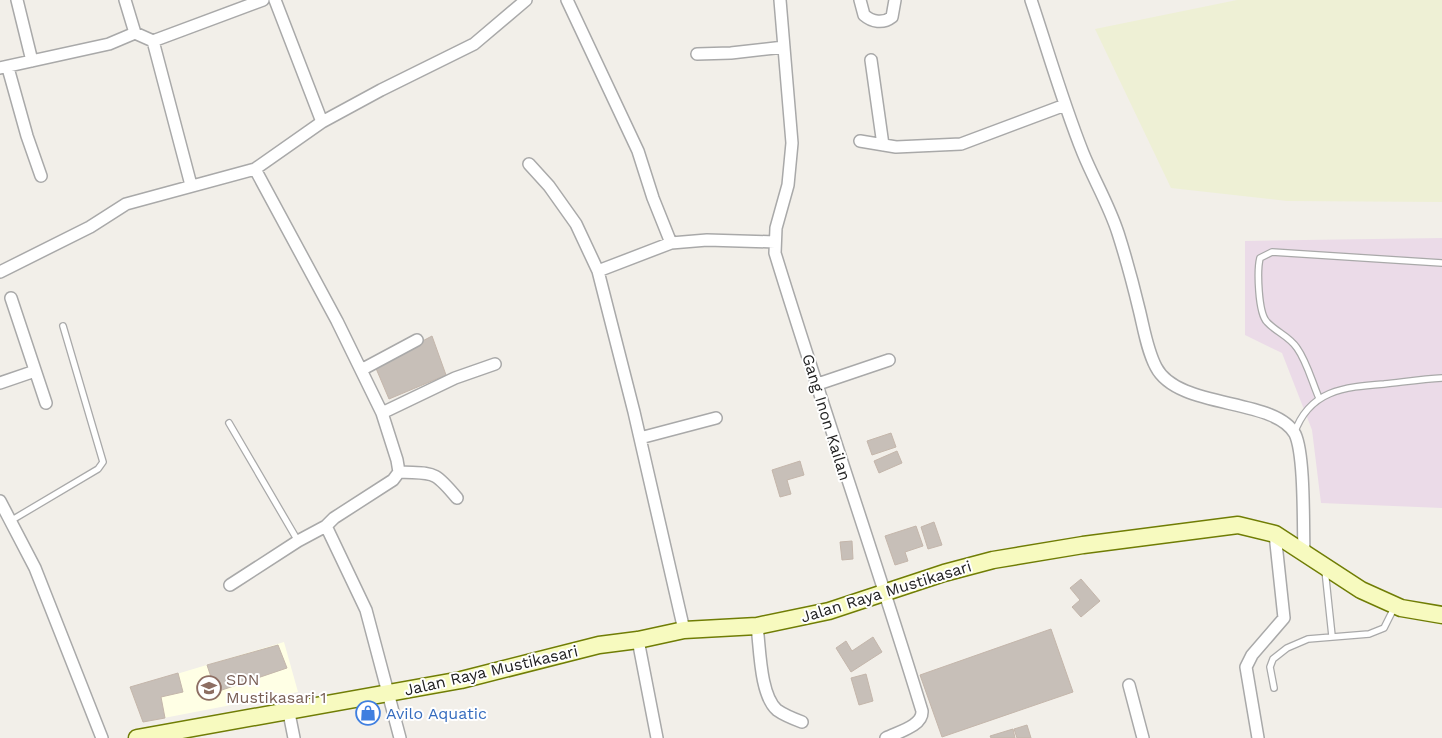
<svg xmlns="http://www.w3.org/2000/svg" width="1442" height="738" font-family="'Work Sans',sans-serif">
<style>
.industrial{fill:#ebdbe8}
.education{fill:#ffffe5}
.farmland{fill:#eef0d5}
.building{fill:#c7bfb8;stroke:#c4b6ab}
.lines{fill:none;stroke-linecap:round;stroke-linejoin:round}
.lane-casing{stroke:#a9a9a9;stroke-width:8}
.street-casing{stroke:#a9a9a9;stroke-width:14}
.secondary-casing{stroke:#707d05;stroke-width:19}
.lane{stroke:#fff;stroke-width:5.5}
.street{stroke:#fff;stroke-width:11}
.secondary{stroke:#f7fabf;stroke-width:16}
.labels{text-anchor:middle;stroke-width:4;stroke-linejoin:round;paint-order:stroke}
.street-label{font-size:16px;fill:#222;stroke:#fff}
.education-label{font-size:16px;fill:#785e54;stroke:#fff;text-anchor:start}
.shop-label{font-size:16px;fill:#366cbe;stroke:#fff;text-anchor:start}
</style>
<rect width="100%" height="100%" fill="#f2efe9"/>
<path class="industrial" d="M 1442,238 L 1442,508 L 1321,503 L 1312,430 L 1282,353 L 1245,335 L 1245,241 Z"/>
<path class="education" d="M 284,642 L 298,692 L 143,722 L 130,688 Z"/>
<path class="farmland" d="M 1237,0 L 1442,0 L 1442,202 L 1287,201 L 1171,188 L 1095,29 Z"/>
<path class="building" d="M 432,336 L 446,375 L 389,399 L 375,366 Z
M 891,433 L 896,447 L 872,455 L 867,441 Z
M 897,451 L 902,463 L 879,473 L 874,461 Z
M 800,461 L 804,475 L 787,480 L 791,494 L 780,497 L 772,470 Z
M 934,522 L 942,545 L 928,549 L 921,527 Z
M 916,526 L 923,546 L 905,552 L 908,561 L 895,565 L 885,536 Z
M 852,541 L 853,559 L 842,560 L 840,542 Z
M 1081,579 L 1100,601 L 1081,617 L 1072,607 L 1080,600 L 1070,588 Z
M 1051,629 L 1073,692 L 942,737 L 920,675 Z
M 873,637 L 882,652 L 851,672 L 836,648 L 846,641 L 852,651 Z
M 278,645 L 287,668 L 216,692 L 207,665 Z
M 178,673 L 183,692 L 161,697 L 165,718 L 143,722 L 130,687 Z
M 866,674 L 873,701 L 859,705 L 851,678 Z
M 1027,725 L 1031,738 L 1017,738 L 1014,729 Z
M 1013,729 L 1015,738 L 991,738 L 990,736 Z"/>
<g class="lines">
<g class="lane-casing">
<path id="lane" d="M 1319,398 C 1312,382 1307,362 1297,348 C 1289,336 1276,332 1267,322 C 1258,313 1257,270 1260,258 L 1272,252 L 1442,263
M 229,423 L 298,541
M 1294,434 C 1309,390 1344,387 1384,384 C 1403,382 1423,379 1442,378
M 12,520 L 98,469 L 103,462 L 63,326
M 1325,570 L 1332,636
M 1274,688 L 1270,667 L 1273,659 L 1287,648 L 1308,639 L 1369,634 L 1384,628 L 1395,606"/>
</g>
<g class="street-casing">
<path id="street" d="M 17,0 L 32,61
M 125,0 L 135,33
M 275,0 L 322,122
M 567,0 L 638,151 L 653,198 L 671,243
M 780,0 L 792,143 L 788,185 L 776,228 L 775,253 C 822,406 875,557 922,711 C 923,726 898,732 886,738
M 860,0 L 864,15 C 872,22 883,24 892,17 L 895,0
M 1031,0 C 1048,51 1063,103 1083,153 C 1094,180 1109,205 1118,233 C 1126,258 1133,284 1139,309 C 1144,329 1147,350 1156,367 C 1178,410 1275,397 1295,434 C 1305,455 1303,528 1304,554
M 153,41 L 263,0
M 697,54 L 731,53 L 784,47
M 871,60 L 883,145
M 0,68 L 109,44 L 135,33 L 153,41 L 191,185
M 8,68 L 27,136 L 41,176
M 860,141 L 896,147 L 961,144 L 1065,105
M 529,164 L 549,186 L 576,224 L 598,271 L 634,412 L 684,630
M 255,169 L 337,321 L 382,413 L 397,460 L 399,472 L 393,480 L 334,518 L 326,526 L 366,610 L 400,738
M 598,271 L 671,243 L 707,240 L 775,242
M 0,272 L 90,227 L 126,204 L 255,169 L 322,122 L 381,90 L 474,44 L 526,0
M 11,298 L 46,403
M 361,370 L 417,340
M 0,383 L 35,371
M 818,384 L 889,360
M 382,413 L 455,378 L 495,364
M 640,438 L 716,418
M 399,472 C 434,474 433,469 457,498
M 0,501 L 35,568 L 102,738
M 230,585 L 298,541 L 326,526
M 757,626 C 760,649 760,695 777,710 C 784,715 794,719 802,722
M 638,640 L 657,738
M 1129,685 L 1143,738
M 289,713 L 294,738
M 1258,738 L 1246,667 L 1252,655 L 1284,618 L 1275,534"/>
</g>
<g class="secondary-casing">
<path id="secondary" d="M 137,738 L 461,680 L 599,645 L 638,640 L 684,630 L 757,626 L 829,611 L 944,573 L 993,560 L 1083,545 L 1238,525 L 1275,534 L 1361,590 L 1401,608 L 1442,615"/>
</g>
<use href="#lane" class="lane"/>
<use href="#street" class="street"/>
<use href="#secondary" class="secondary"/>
</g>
<defs>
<g id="school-ring" transform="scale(1.25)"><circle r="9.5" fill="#fff" stroke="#8d6e63" stroke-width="1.5"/><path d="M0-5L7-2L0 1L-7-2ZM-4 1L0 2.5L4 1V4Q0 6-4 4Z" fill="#8d6e63"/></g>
<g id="shop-ring" transform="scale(1.25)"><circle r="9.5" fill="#fff" stroke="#3f7fe0" stroke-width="1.5"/><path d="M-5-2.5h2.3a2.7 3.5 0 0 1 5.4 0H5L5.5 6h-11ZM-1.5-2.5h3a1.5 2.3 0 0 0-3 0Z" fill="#3f7fe0"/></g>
</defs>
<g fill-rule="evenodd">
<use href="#school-ring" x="209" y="688"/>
<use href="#shop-ring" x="368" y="713"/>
</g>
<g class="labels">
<g class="street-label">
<text transform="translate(827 417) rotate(73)" y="6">Gang Inon Kailan</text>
<text transform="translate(886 591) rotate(-17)" y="6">Jalan Raya Mustikasari</text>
<text transform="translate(491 670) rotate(-13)" y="6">Jalan Raya Mustikasari</text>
</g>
<g class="education-label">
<text x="226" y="685">SDN<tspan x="226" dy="18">Mustikasari 1</tspan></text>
</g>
<g class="shop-label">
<text x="386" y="719">Avilo Aquatic</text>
</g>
</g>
</svg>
